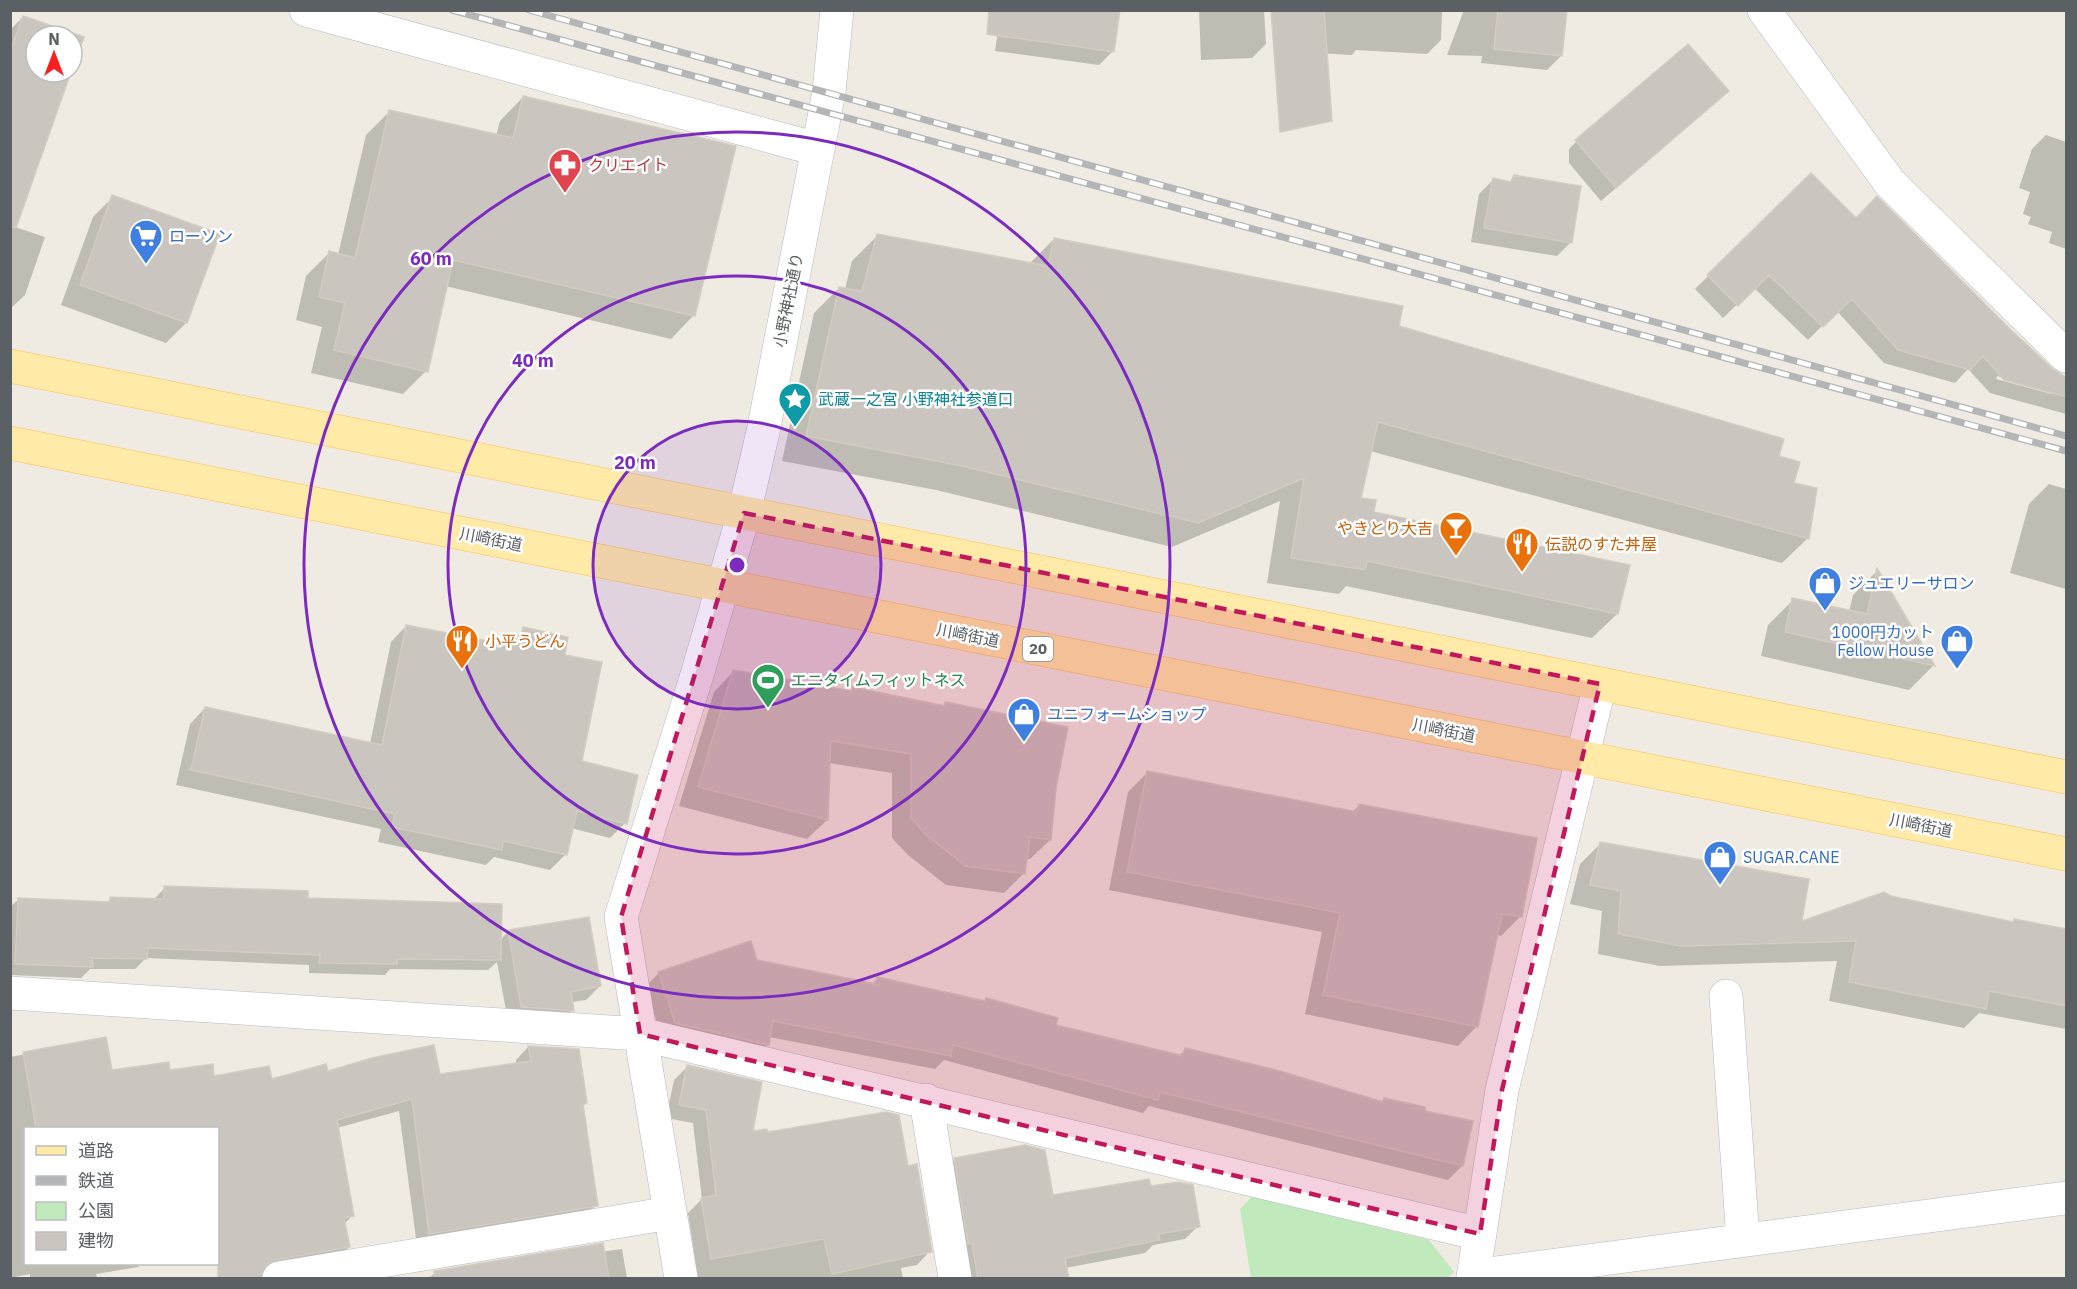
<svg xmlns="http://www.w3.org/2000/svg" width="2077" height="1289" font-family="'IBM Plex Sans','Noto Sans JP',sans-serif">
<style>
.green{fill:#c0e9bc}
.shadow{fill:#0003;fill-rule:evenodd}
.building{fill:#cac5bf;stroke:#d4ccc0;stroke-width:1.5}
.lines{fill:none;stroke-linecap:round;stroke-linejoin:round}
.minor-casing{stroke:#b5b9be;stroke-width:34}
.primary-casing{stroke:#febe4c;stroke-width:34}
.minor{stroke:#fff;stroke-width:33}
.primary{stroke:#ffeaa7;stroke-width:33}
.rail-casing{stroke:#b4b5b6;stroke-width:7}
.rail{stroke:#fff;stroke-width:4.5;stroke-dasharray:14;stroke-linecap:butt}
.marked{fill:#c2185b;fill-opacity:0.2;stroke:#c2185b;stroke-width:4.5;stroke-dasharray:12 8;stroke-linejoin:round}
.ring{fill:none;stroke:#7b2cbf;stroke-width:3}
.labels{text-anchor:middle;stroke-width:5;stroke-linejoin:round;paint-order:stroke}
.shield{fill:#fff;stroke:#8c9093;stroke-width:1.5}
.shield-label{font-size:15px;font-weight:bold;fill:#5b6065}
.health-label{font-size:16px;fill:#be3a42;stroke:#fff;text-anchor:start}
.shop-label{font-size:16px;fill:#366cbe;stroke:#fff;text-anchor:start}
.street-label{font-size:16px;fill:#5b6065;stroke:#fff}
.culture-label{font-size:16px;fill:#0d838f;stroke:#fff;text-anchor:start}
.food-label{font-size:16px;fill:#c56008;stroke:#fff;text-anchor:start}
.leisure-label{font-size:16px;fill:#27864d;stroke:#fff;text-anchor:start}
.centre{fill:#7b2cbf;stroke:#fff;stroke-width:3}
.ring-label{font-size:18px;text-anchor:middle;font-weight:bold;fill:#7b2cbf;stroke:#fff;stroke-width:5;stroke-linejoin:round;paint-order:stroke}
</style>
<rect width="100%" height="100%" fill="#efebe2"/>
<path class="green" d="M 1252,1196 L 1429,1240 L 1454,1272 L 1447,1278 L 1251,1278 L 1240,1209 Z"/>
<path class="shadow" d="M 1001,10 L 1113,51 L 1099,65 L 995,51 Z
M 1199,10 L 1264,10 L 1266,44 L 1252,58 L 1201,60 Z
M 1317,10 L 1442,10 L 1441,40 L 1427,54 L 1356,50 L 1352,55 L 1315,53 Z
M 1464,10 L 1565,10 L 1561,56 L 1547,70 L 1481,63 L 1482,56 L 1447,55 Z
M 23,17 L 82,38 L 72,66 L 72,36 L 36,36 L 36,72 L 70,72 L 15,227 L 45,237 L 25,295 L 10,309 L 10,30 Z
M 1727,91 L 1601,201 L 1569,163 L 1569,149 L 1583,135 Z
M 523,97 L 694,315 L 671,339 L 445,286 L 426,371 L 403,394 L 311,373 L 322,327 L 296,320 L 306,276 L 329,253 L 338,255 L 366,135 L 389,112 L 496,136 L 500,121 Z
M 2046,135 L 2066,142 L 2066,249 L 2049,243 L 2052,232 L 2028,224 L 2031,217 L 2023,214 L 2030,192 L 2019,188 L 2032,149 Z
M 1811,175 L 1856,220 L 2066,382 L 2066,414 L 1990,393 L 1968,369 L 1955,383 L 1884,363 L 1837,311 L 1808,340 L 1754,288 L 1723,318 L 1695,289 ZM 1997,376 L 2048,390 L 2052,394 L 1996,379 Z
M 1514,177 L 1571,242 L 1557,256 L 1471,242 L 1479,194 L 1493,180 L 1508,183 Z
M 113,197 L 218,235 L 186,323 L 166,343 L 61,305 L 93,217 Z
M 877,236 L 1029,264 L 1054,239 L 1397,327 L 1778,457 L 1793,484 L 1816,489 L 1807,539 L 1782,563 L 1370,451 L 1360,499 L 1372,513 L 1617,614 L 1592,638 L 1346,586 L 1339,594 L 1267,583 L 1280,501 L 1172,547 L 936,490 L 782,461 L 814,313 L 839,288 L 845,289 L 852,261 Z
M 2049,484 L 2066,489 L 2066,589 L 2010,573 L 2029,504 Z
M 1877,571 L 1933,666 L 1909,690 L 1761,656 L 1768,625 L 1793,600 L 1849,612 L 1853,595 Z
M 406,626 L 508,647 L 524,629 L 581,763 L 625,823 L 610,838 L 571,828 L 566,854 L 550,870 L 494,857 L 486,865 L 378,842 L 381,829 L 176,785 L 190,724 L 205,708 L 370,744 L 391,642 Z
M 733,672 L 849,692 L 853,689 L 942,707 L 946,703 L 1054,787 L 1050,840 L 1030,859 L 1026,859 L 1024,873 L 1004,893 L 946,885 L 908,855 L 892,838 L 892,773 L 829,763 L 827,820 L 807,839 L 679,806 L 714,692 Z
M 1147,773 L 1352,813 L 1359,805 L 1520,917 L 1501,936 L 1496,935 L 1477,1026 L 1458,1046 L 1305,1014 L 1322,932 L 1109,890 L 1128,792 Z
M 1600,844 L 1800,923 L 1890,898 L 2012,923 L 2014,921 L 2066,930 L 2066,1029 L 1979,1013 L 1964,1028 L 1829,1001 L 1837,961 L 1660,966 L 1598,954 L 1602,911 L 1570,904 L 1580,864 Z
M 165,888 L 306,899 L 500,940 L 508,932 L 600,986 L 586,1000 L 571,1002 L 572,1010 L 558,1024 L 508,1021 L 497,962 L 488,970 L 390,969 L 385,975 L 309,973 L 309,965 L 146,958 L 135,969 L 90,969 L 81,978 L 10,975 L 10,907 L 18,900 L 106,903 L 111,898 L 154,899 Z
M 756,961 L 871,985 L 878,978 L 984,1002 L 986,999 L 1054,1026 L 1178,1057 L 1185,1050 L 1381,1103 L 1385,1099 L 1423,1112 L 1462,1166 L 1448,1180 L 1149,1106 L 1143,1113 L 944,1060 L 935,1069 L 769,1037 L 768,1045 L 754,1059 L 662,1037 L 645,987 L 659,973 Z
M 105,1039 L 111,1072 L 168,1072 L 213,1078 L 270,1081 L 327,1073 L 439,1076 L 516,1065 L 516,1060 L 528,1047 L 586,1103 L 582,1107 L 596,1205 L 583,1219 L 417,1246 L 399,1111 L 337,1128 L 352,1216 L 344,1224 L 349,1247 L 336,1260 L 268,1271 L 262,1243 L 257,1236 L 218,1242 L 218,1128 L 26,1128 L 26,1264 L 141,1264 L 138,1267 L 96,1274 L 97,1278 L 30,1278 L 30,1274 L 10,1278 L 10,1057 Z
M 688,1066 L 751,1133 L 907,1168 L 930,1251 L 917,1265 L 901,1268 L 903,1278 L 698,1278 L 688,1213 L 702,1199 L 693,1123 L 666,1118 L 674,1080 Z
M 955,1159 L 1052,1197 L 1149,1187 L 1198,1226 L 1185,1239 L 1153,1245 L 1145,1253 L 1065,1268 L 1067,1278 L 963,1278 L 942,1172 Z
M 622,1249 L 627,1278 L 429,1278 L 435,1273 Z"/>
<path class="building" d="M 989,10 L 1120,10 L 1114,52 L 987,34 Z
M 1271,10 L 1324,10 L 1332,121 L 1280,132 Z
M 1498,10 L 1567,10 L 1562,56 L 1494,49 Z
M 23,16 L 84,37 L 72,70 L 72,36 L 36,36 L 36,72 L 71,72 L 16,228 L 10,227 L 10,51 Z
M 1688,44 L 1729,91 L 1616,188 L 1575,140 Z
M 523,96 L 736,146 L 695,316 L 453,260 L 428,372 L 334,350 L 345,303 L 319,297 L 329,251 L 355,258 L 389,110 L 513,138 Z
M 1811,173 L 1856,218 L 1877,196 L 2010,329 L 2053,369 L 2067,378 L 2067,397 L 2004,380 L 1983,356 L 1970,370 L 1898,350 L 1852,299 L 1823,327 L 1769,275 L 1738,306 L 1707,275 Z
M 1514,175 L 1581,186 L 1572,243 L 1484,228 L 1493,178 L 1511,182 Z
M 112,195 L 220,234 L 187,323 L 80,285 Z
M 877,234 L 1048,266 L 1054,238 L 1403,306 L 1399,326 L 1784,439 L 1779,456 L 1800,462 L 1794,483 L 1817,488 L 1809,539 L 1378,422 L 1361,498 L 1376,500 L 1374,512 L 1630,565 L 1618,614 L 1367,561 L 1365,570 L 1291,558 L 1304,478 L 1198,523 L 962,466 L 806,436 L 839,287 L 862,291 Z
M 1877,568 L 1935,666 L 1785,632 L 1792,598 L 1867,614 Z
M 406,625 L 519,647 L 523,627 L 568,637 L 565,655 L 602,662 L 582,761 L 638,775 L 627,824 L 577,811 L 567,855 L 503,841 L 502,850 L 392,827 L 395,814 L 191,770 L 205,707 L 382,745 Z
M 733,670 L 852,691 L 852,687 L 945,706 L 945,702 L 1068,727 L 1056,788 L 1051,840 L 1030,837 L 1025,874 L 966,866 L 927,836 L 911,818 L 911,754 L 831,741 L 828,820 L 698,787 Z
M 1147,771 L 1357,812 L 1359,804 L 1537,838 L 1522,917 L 1502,914 L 1478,1027 L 1323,995 L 1340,913 L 1127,872 Z
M 1600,842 L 1809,879 L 1802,921 L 1884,892 L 1891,896 L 2013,922 L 2014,919 L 2067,929 L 2067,1006 L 1989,991 L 1986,1009 L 1849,982 L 1856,941 L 1681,946 L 1618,934 L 1621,891 L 1590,885 Z
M 164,886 L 308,891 L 308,898 L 502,904 L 501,960 L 397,959 L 397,964 L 319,963 L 320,955 L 148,948 L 147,959 L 92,958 L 93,967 L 15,964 L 18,898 L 110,902 L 110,897 L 164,899 Z
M 589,917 L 601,986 L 571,992 L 574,1011 L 521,1007 L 508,930 Z
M 751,941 L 757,960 L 876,984 L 877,977 L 985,1001 L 986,998 L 1058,1018 L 1056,1025 L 1183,1056 L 1185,1048 L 1276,1070 L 1383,1102 L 1384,1098 L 1425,1107 L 1425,1111 L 1473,1121 L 1463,1166 L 1160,1092 L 1158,1100 L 953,1045 L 951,1056 L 773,1021 L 769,1045 L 675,1023 L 658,972 Z
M 106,1037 L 112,1070 L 169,1062 L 170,1070 L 213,1064 L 214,1076 L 269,1066 L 272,1079 L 326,1064 L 328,1071 L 372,1058 L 434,1045 L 440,1074 L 531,1061 L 528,1046 L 579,1049 L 587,1103 L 583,1104 L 598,1206 L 429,1234 L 412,1099 L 337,1120 L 354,1216 L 344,1218 L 350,1247 L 275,1260 L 267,1264 L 261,1278 L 218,1278 L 218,1128 L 36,1128 L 23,1052 Z
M 687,1065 L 762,1082 L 753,1131 L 767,1129 L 768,1132 L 886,1112 L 899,1115 L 908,1166 L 917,1164 L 932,1252 L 832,1274 L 824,1239 L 711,1259 L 701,1198 L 716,1195 L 706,1110 L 679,1105 Z
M 1025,1145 L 1045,1150 L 1053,1195 L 1149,1179 L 1151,1186 L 1179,1182 L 1193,1185 L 1200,1227 L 1159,1234 L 1160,1240 L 1065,1258 L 1069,1278 L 978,1278 L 972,1243 L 968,1244 L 954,1158 Z
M 603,1243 L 609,1278 L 435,1278 L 434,1271 Z"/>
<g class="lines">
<g class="minor-casing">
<path id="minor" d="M 306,10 L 817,149
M 1764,10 L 1890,183 L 2066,356
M 10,993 L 640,1034 L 1480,1234
M 1726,996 L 1743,1240
M 926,1100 L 955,1278
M 1473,1276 L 2066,1198
M 279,1278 L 670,1213
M 681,1278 L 621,917 L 697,675 L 744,513 L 763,432 L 829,92 L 837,10
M 1473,1278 L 1502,1090 L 1600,684"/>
</g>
<g class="primary-casing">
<path id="primary" d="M 10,366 L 2066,777
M 10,443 L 2066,854"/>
</g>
<use href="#minor" class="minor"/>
<use href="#primary" class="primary"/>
<g class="rail-casing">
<path id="rail" d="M 452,10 L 2066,451
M 529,10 L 2066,436"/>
</g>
<use href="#rail" class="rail"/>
</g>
<path class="marked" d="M 744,513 L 1600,684 L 1502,1090 L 1480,1234 L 640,1034 L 621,917 Z"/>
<circle cx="737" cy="565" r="144" fill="#7b2cbf" fill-opacity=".12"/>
<g class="ring">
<circle cx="737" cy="565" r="144"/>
<circle cx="737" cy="565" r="289"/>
<circle cx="737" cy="565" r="433"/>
</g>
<defs>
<g id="pharmacy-pin" transform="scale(1.725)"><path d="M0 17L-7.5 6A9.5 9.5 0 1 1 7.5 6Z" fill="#e0444e" stroke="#fff"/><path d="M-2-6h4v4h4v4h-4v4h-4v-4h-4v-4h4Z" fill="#fff"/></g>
<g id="supermarket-pin" transform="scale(1.725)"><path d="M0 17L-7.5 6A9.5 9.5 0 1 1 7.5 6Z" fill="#3f7fe0" stroke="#fff"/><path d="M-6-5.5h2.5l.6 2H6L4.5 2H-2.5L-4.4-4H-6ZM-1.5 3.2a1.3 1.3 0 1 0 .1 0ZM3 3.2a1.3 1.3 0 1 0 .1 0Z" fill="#fff"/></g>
<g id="sight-pin" transform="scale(1.725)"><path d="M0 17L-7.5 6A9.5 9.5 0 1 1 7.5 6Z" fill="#0f9aa8" stroke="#fff"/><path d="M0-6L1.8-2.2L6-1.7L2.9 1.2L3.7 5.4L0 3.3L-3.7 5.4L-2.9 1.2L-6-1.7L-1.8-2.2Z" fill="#fff"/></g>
<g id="bar-pin" transform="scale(1.725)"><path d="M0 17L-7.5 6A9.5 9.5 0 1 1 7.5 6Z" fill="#e8710a" stroke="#fff"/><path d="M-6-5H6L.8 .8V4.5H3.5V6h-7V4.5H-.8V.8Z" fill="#fff"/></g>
<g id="restaurant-pin" transform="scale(1.725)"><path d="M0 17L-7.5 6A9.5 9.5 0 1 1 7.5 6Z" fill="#e8710a" stroke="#fff"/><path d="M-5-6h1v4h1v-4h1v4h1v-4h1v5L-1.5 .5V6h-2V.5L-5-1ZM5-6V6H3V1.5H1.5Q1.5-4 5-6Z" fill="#fff"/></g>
<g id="shop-pin" transform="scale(1.725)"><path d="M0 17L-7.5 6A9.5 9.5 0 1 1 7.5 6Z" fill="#3f7fe0" stroke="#fff"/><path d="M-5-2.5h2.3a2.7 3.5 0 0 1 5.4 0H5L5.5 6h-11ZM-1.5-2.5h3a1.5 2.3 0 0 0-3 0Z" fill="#fff"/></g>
<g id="stadium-pin" transform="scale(1.725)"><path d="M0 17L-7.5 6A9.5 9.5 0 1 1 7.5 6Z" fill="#2e9e5b" stroke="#fff"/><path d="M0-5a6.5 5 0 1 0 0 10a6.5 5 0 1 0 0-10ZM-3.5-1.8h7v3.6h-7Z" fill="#fff"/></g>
</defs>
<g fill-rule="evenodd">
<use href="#pharmacy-pin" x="565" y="165"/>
<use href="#supermarket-pin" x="146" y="236"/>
<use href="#sight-pin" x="795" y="399"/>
<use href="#bar-pin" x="1456" y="528"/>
<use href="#restaurant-pin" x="1522" y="544"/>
<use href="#shop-pin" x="1825" y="583"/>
<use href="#restaurant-pin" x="462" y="641"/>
<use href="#shop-pin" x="1957" y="641"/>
<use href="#stadium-pin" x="768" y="680"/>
<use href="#shop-pin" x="1024" y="714"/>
<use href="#shop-pin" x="1720" y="857"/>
</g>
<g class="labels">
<rect class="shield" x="1023" y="637" width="30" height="24" rx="4.5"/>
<g class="shield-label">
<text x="1038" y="654">20</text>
</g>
<g class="health-label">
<text x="588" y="171">クリエイト</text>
</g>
<g class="shop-label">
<text x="169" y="242">ローソン</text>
<text x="1848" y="589">ジュエリーサロン</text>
<text x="1934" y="638" text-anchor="end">1000円カット<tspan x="1934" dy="18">Fellow House</tspan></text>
<text x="1047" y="720">ユニフォームショップ</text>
<text x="1743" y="863">SUGAR.CANE</text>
</g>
<g class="street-label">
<text transform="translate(788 300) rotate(-79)" y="6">小野神社通り</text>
<text transform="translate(491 539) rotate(11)" y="6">川崎街道</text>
<text transform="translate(968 635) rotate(11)" y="6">川崎街道</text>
<text transform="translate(1444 730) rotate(11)" y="6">川崎街道</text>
<text transform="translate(1921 825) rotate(11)" y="6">川崎街道</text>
</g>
<g class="culture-label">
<text x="818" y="405">武蔵一之宮 小野神社参道口</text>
</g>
<g class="food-label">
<text x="1433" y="534" text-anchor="end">やきとり大吉</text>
<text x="1545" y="550">伝説のすた丼屋</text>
<text x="485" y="647">小平うどん</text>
</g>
<g class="leisure-label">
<text x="791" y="686">エニタイムフィットネス</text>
</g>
</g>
<circle cx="737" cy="565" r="9" class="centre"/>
<g class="ring-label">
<text x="431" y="265">60 m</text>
<text x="533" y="367">40 m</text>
<text x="635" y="469">20 m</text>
</g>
<rect width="2077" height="1289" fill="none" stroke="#5b6065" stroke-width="24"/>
<rect x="24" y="1127" width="195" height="138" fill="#ffffff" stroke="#bdbfc1" stroke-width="1.5"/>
<rect x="36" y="1146" width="30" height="9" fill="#ffeaa7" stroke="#bdbfc1" stroke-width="1.5"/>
<text x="78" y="1157" font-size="18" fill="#5b6065">道路</text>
<rect x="36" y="1176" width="30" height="9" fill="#b4b5b6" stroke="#bdbfc1" stroke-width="1.5"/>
<text x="78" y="1187" font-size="18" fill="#5b6065">鉄道</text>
<rect x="36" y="1202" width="30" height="18" fill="#c0e9bc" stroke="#bdbfc1" stroke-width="1.5"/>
<text x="78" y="1217" font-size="18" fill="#5b6065">公園</text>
<rect x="36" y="1232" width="30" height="18" fill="#cac5bf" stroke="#bdbfc1" stroke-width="1.5"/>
<text x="78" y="1247" font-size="18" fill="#5b6065">建物</text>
<g transform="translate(54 54)"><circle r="28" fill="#ffffff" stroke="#bdbfc1" stroke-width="1.5"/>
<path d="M0-4.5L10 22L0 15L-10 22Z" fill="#f91f1f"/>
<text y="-9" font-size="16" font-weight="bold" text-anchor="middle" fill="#5b6065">N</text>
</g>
</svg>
